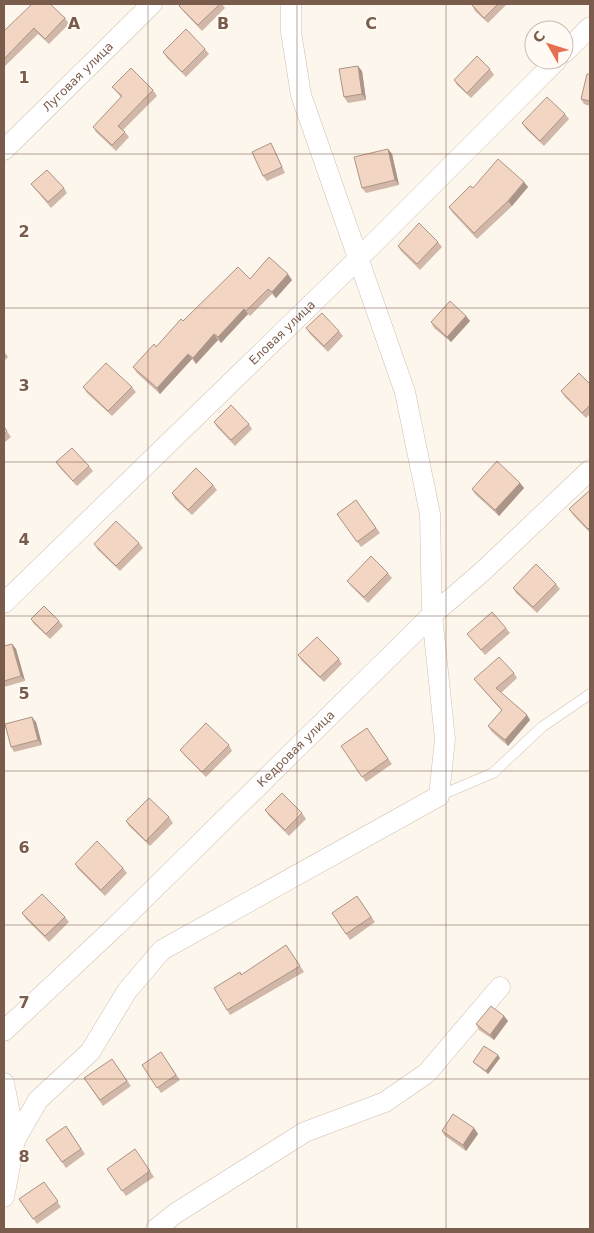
<svg xmlns="http://www.w3.org/2000/svg" width="594" height="1233" font-family="'DejaVu Sans',sans-serif">
<style>
.lines{fill:none;stroke-linecap:round;stroke-linejoin:round}
.lane-casing{stroke:#d1beb0;stroke-width:11}
.street-casing{stroke:#d1beb0;stroke-width:21}
.lane{stroke:#fff;stroke-width:10}
.street{stroke:#fff;stroke-width:20}
.wall{fill:#d1b7a8}
.shaded-wall{fill:#aa9588}
.building{fill:#f3d5c3;stroke:#aa9588}
.grid{fill:none;stroke:#7a5c4d;stroke-width:1;stroke-opacity:0.55}
.labels{text-anchor:middle;stroke-width:4;stroke-linejoin:round;paint-order:stroke}
.street-label{font-size:12px;fill:#7a5c4d;stroke:#fffaf3}
.grid-label{font-size:16px;text-anchor:middle;font-weight:bold;fill:#7a5c4d;stroke:#fffaf3;stroke-width:4;stroke-linejoin:round;paint-order:stroke}
</style>
<rect width="100%" height="100%" fill="#fdf6ec"/>
<g class="lines">
<g class="lane-casing">
<path id="lane" d="M 439,796 L 493,773 L 542,727 L 590,694"/>
</g>
<g class="street-casing">
<g id="street">
<path d="M 564,53 L 590,27"/>
<path id="s1" d="M 4,150 L 152,4"/>
<path id="s2" d="M 4,603 L 358,259 L 557,60"/>
<path id="s3" d="M 4,1031 L 116,926 L 432,615 L 482,572 L 590,470"/>
<path d="M 4,1083 L 15,1140"/>
<path d="M 4,1197 L 15,1140 L 38,1100 L 90,1052 L 127,991 L 162,950 L 439,796 L 445,739 L 432,615 L 430,514 L 405,392 L 301,95 L 291,32 L 291,4"/>
<path d="M 156,1229 L 176,1213 L 305,1132 L 385,1102 L 427,1073 L 500,987"/>
</g>
</g>
<use href="#lane" class="lane"/>
<use href="#street" class="street"/>
</g>
<path class="wall" d="M 181,4 L 222,4 L 225,8 L 202,31 L 183,11 L 179,6 Z
M 473,4 L 505,4 L 506,5 L 488,23 L 475,11 L 472,5 Z
M 65,18 L 69,24 L 49,44 L 38,34 L 4,67 L 4,28 L 5,30 Z
M 205,49 L 209,54 L 186,77 L 167,58 L 163,52 Z
M 490,69 L 494,75 L 471,98 L 457,85 L 454,80 Z
M 362,71 L 366,100 L 348,103 L 344,97 Z
M 590,74 L 590,106 L 584,104 L 581,99 Z
M 112,87 L 153,90 L 157,96 L 123,130 L 129,137 L 116,151 L 96,132 L 93,127 L 121,97 Z
M 565,114 L 569,119 L 544,146 L 526,129 L 522,123 Z
M 274,149 L 285,173 L 267,181 L 263,176 Z
M 388,149 L 392,154 L 399,185 L 366,193 L 362,188 Z
M 524,182 L 528,187 L 512,206 L 477,239 L 452,212 L 449,207 L 473,188 Z
M 31,184 L 64,188 L 67,193 L 51,208 L 35,189 Z
M 438,242 L 442,247 L 420,270 L 401,251 L 398,246 Z
M 250,279 L 292,280 L 276,298 L 272,294 L 250,316 L 248,314 L 221,343 L 218,340 L 196,364 L 192,359 L 160,394 L 137,373 L 133,367 L 156,347 L 183,321 Z
M 466,316 L 470,321 L 451,342 L 434,328 L 431,322 Z
M 306,328 L 339,331 L 343,336 L 328,352 L 310,334 Z
M 4,351 L 8,357 L 4,361 Z
M 590,384 L 590,414 L 586,418 L 565,397 L 561,391 Z
M 83,387 L 132,387 L 136,392 L 112,416 L 87,393 Z
M 214,422 L 249,424 L 252,429 L 235,446 L 217,427 Z
M 4,427 L 11,437 L 4,443 Z
M 56,462 L 89,466 L 93,471 L 77,486 L 60,468 Z
M 520,483 L 524,488 L 499,516 L 475,494 L 472,489 Z
M 213,485 L 217,490 L 192,515 L 175,499 L 172,493 Z
M 590,490 L 590,533 L 573,515 L 569,509 Z
M 356,500 L 380,533 L 361,547 L 337,514 Z
M 139,543 L 143,548 L 120,571 L 98,550 L 94,544 Z
M 388,573 L 392,578 L 368,603 L 351,586 L 347,581 Z
M 556,584 L 560,589 L 537,613 L 516,593 L 513,588 Z
M 31,619 L 59,621 L 63,626 L 50,639 L 34,624 Z
M 506,628 L 510,633 L 485,655 L 467,634 Z
M 12,644 L 16,649 L 25,681 L 4,687 L 4,646 Z
M 298,655 L 339,659 L 342,664 L 324,682 L 302,661 Z
M 514,673 L 517,678 L 501,693 L 527,715 L 530,720 L 508,746 L 492,732 L 488,726 L 502,711 L 478,684 L 474,679 Z
M 36,722 L 42,745 L 14,752 L 11,747 Z
M 367,728 L 392,764 L 366,782 L 341,746 Z
M 229,745 L 232,751 L 206,777 L 184,755 L 180,750 Z
M 265,810 L 302,813 L 306,819 L 289,836 L 269,816 Z
M 169,817 L 173,823 L 150,846 L 129,826 L 126,821 Z
M 75,864 L 123,868 L 127,873 L 105,896 L 78,869 Z
M 357,896 L 375,922 L 350,940 L 332,913 Z
M 22,913 L 65,917 L 69,922 L 49,942 L 26,919 Z
M 286,945 L 304,972 L 230,1015 L 227,1010 Z
M 504,1016 L 508,1021 L 494,1040 L 479,1030 L 476,1024 Z
M 161,1052 L 180,1080 L 161,1093 L 142,1065 Z
M 500,1058 L 488,1074 L 475,1064 L 473,1062 Z
M 112,1059 L 131,1086 L 103,1106 L 84,1078 Z
M 66,1126 L 85,1154 L 66,1168 L 46,1140 Z
M 474,1128 L 478,1134 L 466,1151 L 445,1136 L 442,1131 Z
M 135,1149 L 154,1177 L 126,1196 L 107,1169 Z
M 44,1182 L 61,1207 L 37,1224 L 19,1199 Z"/>
<path class="shaded-wall" d="M 358,66 L 362,71 L 366,100 L 362,94 Z
M 388,149 L 392,154 L 399,185 L 395,180 Z
M 524,182 L 528,187 L 512,206 L 508,201 Z
M 288,274 L 292,280 L 276,298 L 272,292 Z
M 244,309 L 248,314 L 221,343 L 218,337 Z
M 466,316 L 470,321 L 451,342 L 447,337 Z
M 214,334 L 218,340 L 196,364 L 193,358 Z
M 188,354 L 192,359 L 160,394 L 157,388 Z
M 520,483 L 524,488 L 499,516 L 495,510 Z
M 12,644 L 16,649 L 25,681 L 21,676 Z
M 527,715 L 530,720 L 508,746 L 505,740 Z
M 32,717 L 36,722 L 42,745 L 38,740 Z
M 504,1016 L 508,1021 L 494,1040 L 490,1035 Z
M 498,1055 L 500,1058 L 488,1074 L 486,1071 Z
M 474,1128 L 478,1134 L 466,1151 L 463,1145 Z"/>
<path class="building" d="M 32,4 L 50,4 L 65,18 L 45,39 L 34,28 L 4,59 L 4,28 L 5,30 Z
M 181,4 L 220,4 L 198,25 L 179,6 Z
M 473,4 L 498,4 L 484,18 L 472,5 Z
M 186,29 L 205,49 L 182,72 L 163,52 Z
M 477,56 L 490,69 L 467,93 L 454,80 Z
M 358,66 L 362,94 L 344,97 L 339,69 Z
M 131,68 L 153,90 L 118,126 L 125,132 L 112,145 L 93,127 L 122,96 L 112,87 Z
M 587,74 L 590,74 L 590,101 L 581,99 Z
M 547,97 L 565,114 L 540,141 L 522,123 Z
M 271,143 L 282,167 L 263,176 L 252,152 Z
M 388,149 L 395,180 L 362,188 L 354,157 Z
M 498,159 L 524,182 L 508,201 L 474,233 L 449,207 L 470,186 L 473,188 Z
M 47,170 L 64,188 L 48,202 L 31,184 Z
M 419,223 L 438,242 L 417,264 L 398,246 Z
M 269,257 L 288,274 L 272,292 L 268,289 L 246,311 L 244,309 L 218,337 L 214,334 L 193,358 L 188,354 L 157,388 L 133,367 L 154,344 L 156,347 L 181,319 L 183,321 L 238,267 L 250,279 Z
M 450,301 L 466,316 L 447,337 L 431,322 Z
M 322,313 L 339,331 L 324,346 L 306,328 Z
M 106,363 L 132,387 L 108,411 L 83,387 Z
M 579,373 L 590,384 L 590,405 L 582,413 L 561,391 Z
M 231,405 L 249,424 L 231,440 L 214,422 Z
M 4,427 L 7,431 L 4,434 Z
M 72,448 L 89,466 L 73,481 L 56,462 Z
M 497,461 L 520,483 L 495,510 L 472,489 Z
M 196,468 L 213,485 L 188,510 L 172,493 Z
M 590,490 L 590,527 L 588,529 L 569,509 Z
M 356,500 L 376,528 L 357,542 L 337,514 Z
M 116,521 L 139,543 L 116,566 L 94,544 Z
M 371,556 L 388,573 L 364,597 L 347,581 Z
M 536,564 L 556,584 L 533,607 L 513,588 Z
M 44,606 L 59,621 L 46,634 L 31,619 Z
M 492,612 L 506,628 L 481,650 L 467,634 Z
M 317,637 L 339,659 L 320,677 L 298,655 Z
M 12,644 L 21,676 L 4,681 L 4,646 Z
M 499,657 L 514,673 L 496,688 L 527,715 L 505,740 L 488,726 L 502,710 L 474,679 Z
M 32,717 L 38,740 L 11,747 L 5,724 Z
M 206,723 L 229,745 L 202,772 L 180,750 Z
M 367,728 L 388,759 L 362,777 L 341,746 Z
M 282,793 L 302,813 L 285,830 L 265,810 Z
M 149,798 L 169,817 L 146,841 L 126,821 Z
M 97,841 L 123,868 L 101,890 L 75,864 Z
M 42,894 L 65,917 L 45,936 L 22,913 Z
M 357,896 L 371,917 L 346,934 L 332,913 Z
M 286,945 L 300,966 L 227,1010 L 214,988 L 240,972 L 241,975 Z
M 491,1006 L 504,1016 L 490,1035 L 476,1024 Z
M 484,1046 L 498,1055 L 486,1071 L 473,1062 Z
M 161,1052 L 176,1075 L 157,1088 L 142,1065 Z
M 112,1059 L 127,1081 L 100,1100 L 84,1078 Z
M 453,1114 L 474,1128 L 463,1145 L 442,1131 Z
M 66,1126 L 81,1149 L 62,1162 L 46,1140 Z
M 135,1149 L 150,1171 L 122,1191 L 107,1169 Z
M 44,1182 L 58,1201 L 33,1219 L 19,1199 Z"/>
<path class="grid" d="M 148,4 L 148,1229M 297,4 L 297,1229M 446,4 L 446,1229M 4,154 L 590,154M 4,308 L 590,308M 4,462 L 590,462M 4,616 L 590,616M 4,771 L 590,771M 4,925 L 590,925M 4,1079 L 590,1079"/>
<g class="labels">
<g class="street-label">
<text dy="4" stroke="none"><textPath href="#s1" startOffset="104">Луговая улица</textPath></text>
<text dy="4" stroke="none"><textPath href="#s2" startOffset="388">Еловая улица</textPath></text>
<text dy="4" stroke="none"><textPath href="#s3" startOffset="406">Кедровая улица</textPath></text>
</g>
</g>
<g class="grid-label">
<text x="74" y="29">A</text>
<text x="223" y="29">B</text>
<text x="371" y="29">C</text>
<text x="24" y="83">1</text>
<text x="24" y="237">2</text>
<text x="24" y="391">3</text>
<text x="24" y="545">4</text>
<text x="24" y="699">5</text>
<text x="24" y="853">6</text>
<text x="24" y="1008">7</text>
<text x="24" y="1162">8</text>
</g>
<rect width="594" height="1233" fill="none" stroke="#7a5c4d" stroke-width="10"/>
<g transform="translate(549 45) rotate(309)"><circle r="24" fill="#fffaf3" stroke="#cabbb1"/>
<path d="M0-4L9 19L0 12L-9 19Z" fill="#e76f51"/>
<text y="-8" font-size="14" font-weight="bold" text-anchor="middle" fill="#7a5c4d">С</text>
</g>
</svg>
